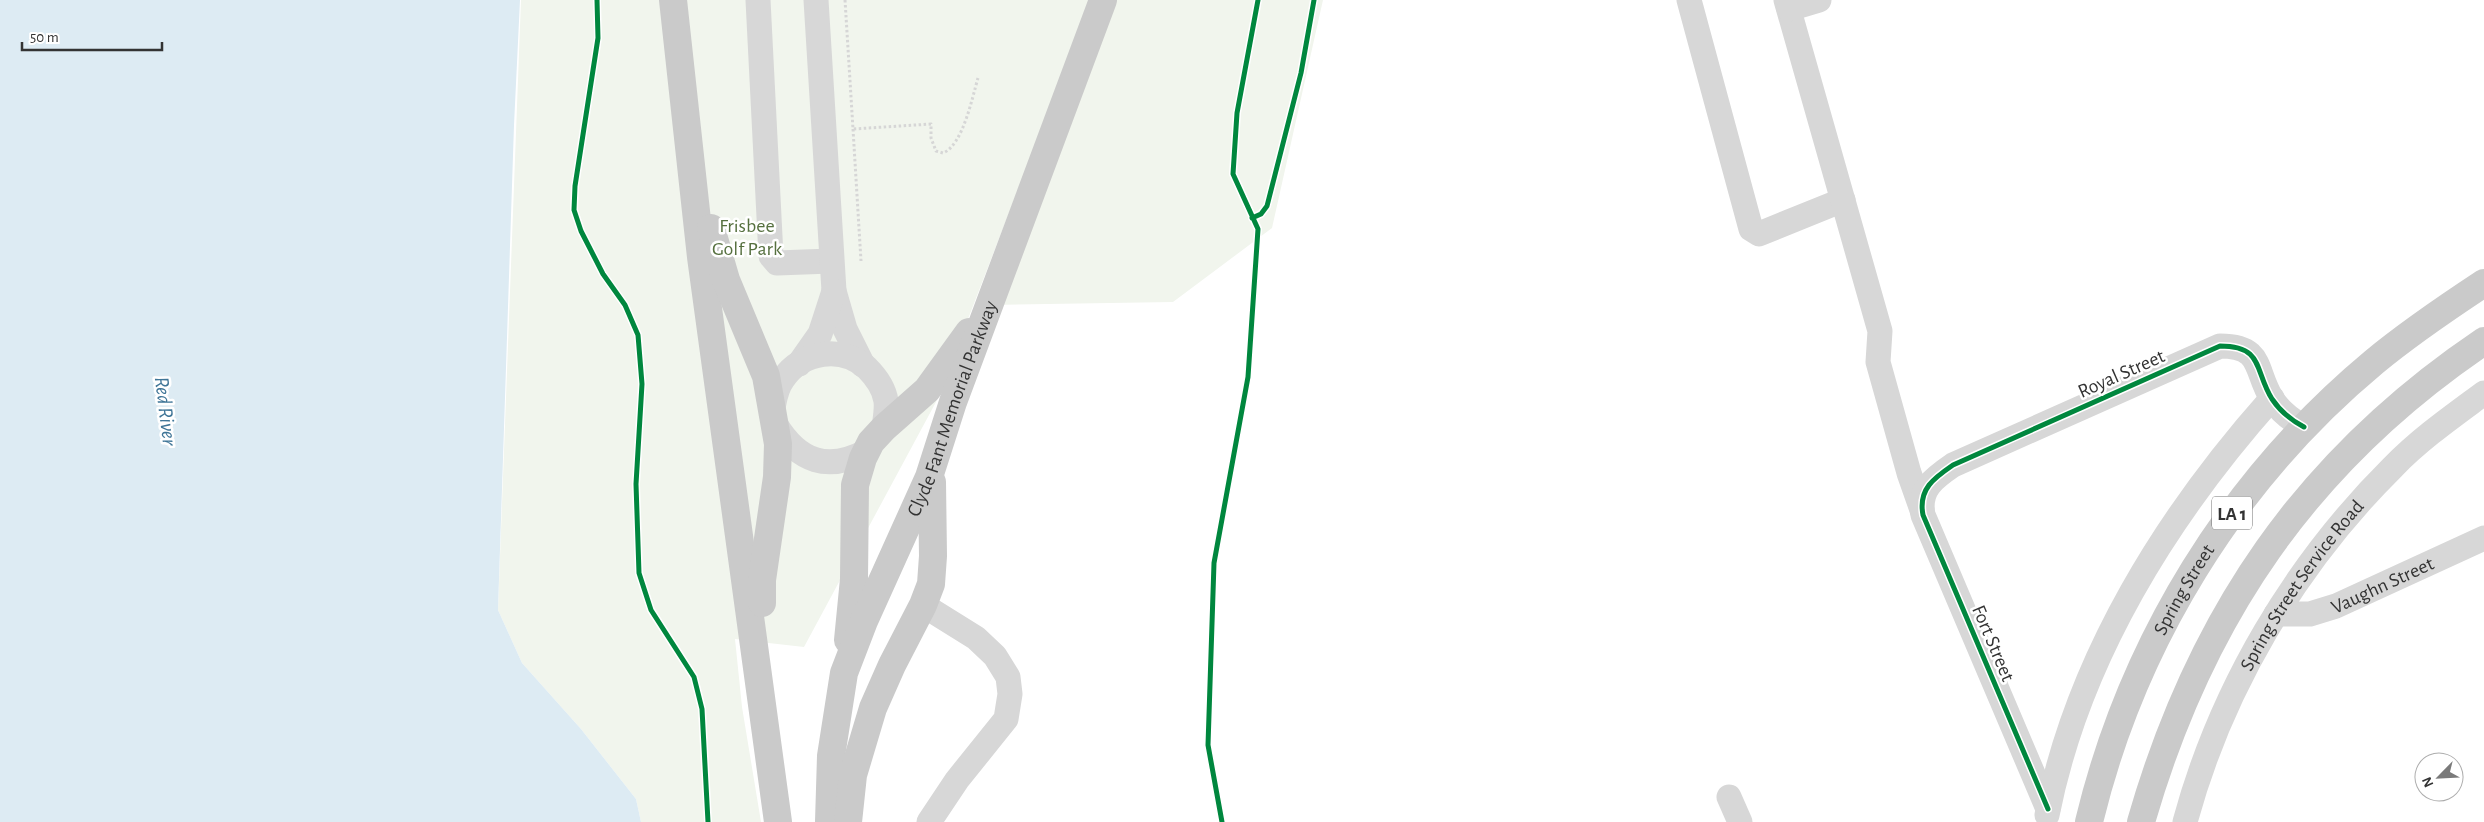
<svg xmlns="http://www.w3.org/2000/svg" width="2484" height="822" font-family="'Alegreya Sans',sans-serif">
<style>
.green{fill:#f1f5ed}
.water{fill:#ddebf3}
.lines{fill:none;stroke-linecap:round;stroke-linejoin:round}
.path{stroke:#d6d6d6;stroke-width:3;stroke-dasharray:2.5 2.5;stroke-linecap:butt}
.minor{stroke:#d7d7d7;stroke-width:25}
.major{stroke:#cacaca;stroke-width:28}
.cycleway-casing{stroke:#fff;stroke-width:8}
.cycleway{stroke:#00873e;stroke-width:5}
.labels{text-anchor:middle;stroke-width:5;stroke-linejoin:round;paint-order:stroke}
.shield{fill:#fff;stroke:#707070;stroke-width:1}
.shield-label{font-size:19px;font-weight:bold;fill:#333}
.park-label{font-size:20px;fill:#56703f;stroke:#fff}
.street-label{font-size:20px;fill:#333;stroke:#fff}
.water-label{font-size:21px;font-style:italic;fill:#3f7597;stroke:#fff}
</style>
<rect width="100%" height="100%" fill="#fff"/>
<path class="green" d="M 521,0 L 1091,0 L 936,402 L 804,647 L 735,639 L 742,707 L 761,822 L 641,822 L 636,799 L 581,729 L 522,663 L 498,610 Z
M 1111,0 L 1323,0 L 1272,228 L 1173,302 L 989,305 Z"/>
<path class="water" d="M 0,0 L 520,0 L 514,125 L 498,610 L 522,663 L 581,729 L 636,799 L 641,822 L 0,822 Z"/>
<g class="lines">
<path class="path" d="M 845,0 L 853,129 L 931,124 L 931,138 L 936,151 L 943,153 C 963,145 972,98 978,78
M 853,129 L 861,261"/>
<g class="minor">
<path d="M 758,0 L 771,256 L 777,263 L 831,261"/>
<path d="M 816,0 L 834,291 L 845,329 L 863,365"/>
<path d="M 1689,0 L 1751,229 L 1759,234 L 1843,200"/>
<path d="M 1786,0 L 1880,331 L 1878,362 L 1909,473 L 1922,510"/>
<path d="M 1789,9 L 1819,0"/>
<path d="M 799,364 L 820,334 L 834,291"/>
<path d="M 773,408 C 775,398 776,388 783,379 C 802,351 842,345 867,368 C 876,377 884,388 886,401 C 887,410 885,419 884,428"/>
<path d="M 776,425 C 799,462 828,472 867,451"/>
<path d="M 923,605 L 976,638 L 995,656 L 1008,677 L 1010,694 L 1006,719 L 957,780 L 929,822"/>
<path id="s1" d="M 2276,614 L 2310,614 L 2336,606 L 2484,538"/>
<path d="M 1729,797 L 1740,822"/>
<path d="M 2048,809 L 1923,515 C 1918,489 1934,478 1953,465 L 2220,346 C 2264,346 2254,370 2272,399 C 2280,411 2291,420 2304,427"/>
<path d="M 2047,815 C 2078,658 2167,516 2272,398"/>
<path id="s2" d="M 2185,822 C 2221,689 2295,564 2393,467 C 2420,439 2453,416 2484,393"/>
</g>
<g class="major">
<path d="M 673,0 L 701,257 L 778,822"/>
<path d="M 711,228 L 726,280 L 766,376 L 778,444 L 777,477 L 762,580 L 762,603"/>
<path d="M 848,640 L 854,579 L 855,485 L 863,458 L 871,442 L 884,428 L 927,390 L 969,332"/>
<path id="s3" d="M 829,822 L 831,756 L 844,673 L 864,621 L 929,477 L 953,402 L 1103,0"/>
<path d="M 848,822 L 853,775 L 873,708 L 892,665 L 923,605 L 931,584 L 933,556 L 932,482"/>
<path id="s4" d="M 2089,822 C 2132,643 2232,480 2374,362 C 2409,333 2446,308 2484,283"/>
<path d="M 2141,822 C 2200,617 2306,461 2484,341"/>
</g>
<g class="cycleway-casing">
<path id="cycleway" d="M 597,0 L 598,38 L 575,186 L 574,210 L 581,231 L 603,274 L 625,305 L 638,335 L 642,384 L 636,484 L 639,573 L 651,610 L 694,677 L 702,709 L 708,822
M 1252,218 L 1261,214 L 1267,206 L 1301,73 L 1314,0
M 2048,809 L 1923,515 C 1918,489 1934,478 1953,465 L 2220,346 C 2264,346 2254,370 2272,399 C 2280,411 2291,420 2304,427
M 1222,822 L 1208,745 L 1214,563 L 1248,377 L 1258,229 L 1233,174 L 1237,113 L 1258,0"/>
</g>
<use href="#cycleway" class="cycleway"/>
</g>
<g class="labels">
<rect class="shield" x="2212" y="496.5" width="40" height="33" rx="4"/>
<g class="shield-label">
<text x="2232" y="520">LA 1</text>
</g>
<g class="park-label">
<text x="747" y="232">Frisbee<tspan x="747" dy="23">Golf Park</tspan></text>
</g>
<g class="street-label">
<text transform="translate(2121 373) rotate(-24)" y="7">Royal Street</text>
<text dy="7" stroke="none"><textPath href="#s3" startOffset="436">Clyde Fant Memorial Parkway</textPath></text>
<text dy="7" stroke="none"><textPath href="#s1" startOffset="112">Vaughn Street</textPath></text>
<text dy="7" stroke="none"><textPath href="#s2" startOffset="266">Spring Street Service Road</textPath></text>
<text dy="7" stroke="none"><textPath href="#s4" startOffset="252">Spring Street</textPath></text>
<text transform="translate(1994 643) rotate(67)" y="7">Fort Street</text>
</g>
<g class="water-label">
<text transform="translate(166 411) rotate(83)" y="7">Red River</text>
</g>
</g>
<g transform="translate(2439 777) rotate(246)"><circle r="24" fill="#ffffff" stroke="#adadad"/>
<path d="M0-4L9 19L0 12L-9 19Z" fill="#7a7a7a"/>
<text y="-8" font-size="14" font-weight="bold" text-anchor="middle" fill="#333333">N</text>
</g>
<path d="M22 42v8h140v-8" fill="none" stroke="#333333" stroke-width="2.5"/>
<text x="30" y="42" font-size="15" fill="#333333" stroke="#ffffff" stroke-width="4" paint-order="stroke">50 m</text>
</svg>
